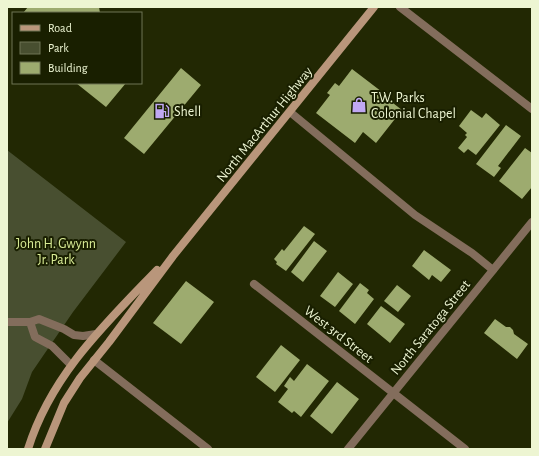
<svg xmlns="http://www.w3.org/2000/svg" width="539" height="456" font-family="'Alegreya Sans',sans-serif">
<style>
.green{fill:#484f30}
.building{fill:#9dab6f}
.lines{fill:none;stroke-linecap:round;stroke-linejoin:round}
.service{stroke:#836d5c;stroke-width:8}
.minor{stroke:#836d5c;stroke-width:8}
.tertiary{stroke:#836d5c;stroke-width:8}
.secondary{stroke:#b9967b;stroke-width:8}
.labels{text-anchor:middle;stroke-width:4;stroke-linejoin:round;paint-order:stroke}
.poi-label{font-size:14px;fill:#edf5d2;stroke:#191f00;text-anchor:start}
.street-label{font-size:14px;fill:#edf5d2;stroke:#191f00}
.park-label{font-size:14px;fill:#d9ec95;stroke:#191f00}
</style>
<rect width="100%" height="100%" fill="#222803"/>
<path class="green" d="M 7,150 L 126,242 L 73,312 L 32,372 L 22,399 L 7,423 Z"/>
<path class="building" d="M 28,7 L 99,7 L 100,13 L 23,13 Z
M 181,68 L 201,85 L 144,154 L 124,138 Z
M 352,69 L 390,98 L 389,100 L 402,110 L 376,143 L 363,132 L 355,143 L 316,113 L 330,95 L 327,93 L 335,83 L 339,86 Z
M 76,83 L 126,83 L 106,107 Z
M 471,110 L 482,118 L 486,113 L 500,125 L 476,155 L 468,149 L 464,153 L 458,148 L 467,137 L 465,135 L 467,133 L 459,126 Z
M 506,125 L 521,136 L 498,166 L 501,168 L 494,177 L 476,164 Z
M 525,148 L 532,153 L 532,187 L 522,199 L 499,181 Z
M 304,226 L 315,234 L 286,271 L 276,264 L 277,262 L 274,259 L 282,249 L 284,251 Z
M 314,241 L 327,251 L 303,282 L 291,272 Z
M 424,250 L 451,270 L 441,282 L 432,275 L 429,280 L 412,266 Z
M 338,272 L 353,284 L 335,307 L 320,296 Z
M 186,281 L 214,302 L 181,344 L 153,323 Z
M 360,283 L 369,290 L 367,293 L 374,299 L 355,324 L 339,311 Z
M 397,285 L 411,296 L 398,312 L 384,301 Z
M 381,306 L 405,324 L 390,343 L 367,324 Z
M 495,319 L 506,327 L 510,327 L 513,330 L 514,334 L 528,344 L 517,359 L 484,333 Z
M 281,345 L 300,360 L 275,392 L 256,377 Z
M 307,364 L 329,381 L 301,417 L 294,411 L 292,413 L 278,402 L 288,389 L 284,386 L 290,377 L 294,381 Z
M 337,382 L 359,399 L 332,434 L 310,416 Z"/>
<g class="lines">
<path class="service" d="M 290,112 L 415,215 L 472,253 L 493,270
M 7,322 L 30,322 L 39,319 L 64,329 L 74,335 L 83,336 L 96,334
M 30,322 L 35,337 L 52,346 L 71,365
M 94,360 L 208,449"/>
<path class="minor" d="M 254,284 L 465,449
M 348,449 L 532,222"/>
<path class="tertiary" d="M 400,7 L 532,109"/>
<path class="secondary" d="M 28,449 C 51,375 105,324 157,270
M 45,449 L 64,403 L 80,378 L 109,342 L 173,256 L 374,7"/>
</g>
<defs>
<g id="shop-bare" transform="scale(1.2)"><path d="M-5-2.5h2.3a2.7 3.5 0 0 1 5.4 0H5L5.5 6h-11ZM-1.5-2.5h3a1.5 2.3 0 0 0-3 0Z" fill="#c0a8f3" stroke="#191f00" stroke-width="2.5" paint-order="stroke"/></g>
<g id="fuel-bare" transform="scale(1.2)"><path d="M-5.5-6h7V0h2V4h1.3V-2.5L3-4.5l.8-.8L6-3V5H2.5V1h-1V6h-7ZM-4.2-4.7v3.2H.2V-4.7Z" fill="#c0a8f3" stroke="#191f00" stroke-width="2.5" paint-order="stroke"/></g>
</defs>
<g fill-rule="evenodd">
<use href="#shop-bare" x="359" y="105"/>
<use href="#fuel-bare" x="162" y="111"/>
</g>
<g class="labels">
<g class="poi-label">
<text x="371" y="102">T.W. Parks<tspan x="371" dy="16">Colonial Chapel</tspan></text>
<text x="174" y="116">Shell</text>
</g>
<g class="street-label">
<text transform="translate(264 124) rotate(-51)" y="5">North MacArthur Highway</text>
<text transform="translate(430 327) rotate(-51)" y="5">North Saratoga Street</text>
<text transform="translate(339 334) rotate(38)" y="5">West 3rd Street</text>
</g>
<g class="park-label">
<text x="56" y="248">John H. Gwynn<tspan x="56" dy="16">Jr. Park</tspan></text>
</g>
</g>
<rect width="539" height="456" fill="none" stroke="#edf5d2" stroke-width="16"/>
<rect x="12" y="12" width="130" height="72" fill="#191f00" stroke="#6e7554"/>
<rect x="20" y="25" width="20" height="6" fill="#b9967b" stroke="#6e7554"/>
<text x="48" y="32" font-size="12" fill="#edf5d2">Road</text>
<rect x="20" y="42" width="20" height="12" fill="#484f30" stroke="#6e7554"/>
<text x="48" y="52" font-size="12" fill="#edf5d2">Park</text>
<rect x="20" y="62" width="20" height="12" fill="#9dab6f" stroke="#6e7554"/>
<text x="48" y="72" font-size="12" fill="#edf5d2">Building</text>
</svg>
